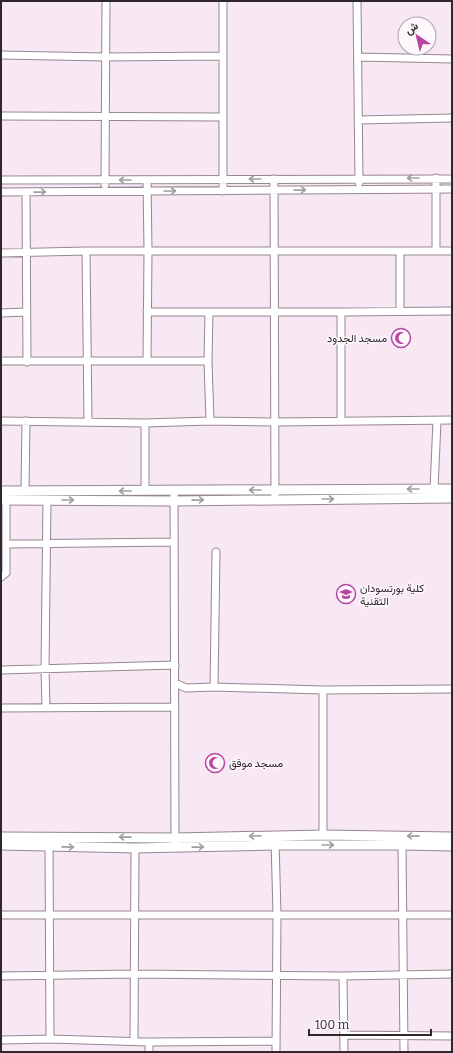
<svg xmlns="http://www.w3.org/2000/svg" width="453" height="1053" font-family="Bitter,Vazirmatn,serif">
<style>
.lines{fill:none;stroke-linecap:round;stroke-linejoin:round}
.minor-casing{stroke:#958691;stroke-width:9}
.tertiary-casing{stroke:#958691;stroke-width:11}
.minor{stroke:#fff;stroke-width:7}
.tertiary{stroke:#fff;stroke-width:9}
.oneway{stroke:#a19ea0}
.labels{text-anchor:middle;stroke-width:3;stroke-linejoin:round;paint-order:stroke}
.poi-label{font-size:11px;fill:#2e282c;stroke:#fef8fd;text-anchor:start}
</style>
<rect width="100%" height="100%" fill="#f7e8f3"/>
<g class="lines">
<g class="minor-casing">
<path id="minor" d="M 357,1 L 359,183
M 1,55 L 105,57 L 223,56
M 358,57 L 452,59
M 1,116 L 223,117
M 358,120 L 452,118
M 274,179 L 275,499
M 1,180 L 452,179
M 147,180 L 148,251 L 147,361
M 105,185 L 106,1
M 223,191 L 223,1
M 1,192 L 452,189
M 26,192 L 27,362
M 436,250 L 436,178
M 86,251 L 88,422
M 400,251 L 400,311
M 1,253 L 86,251 L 452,251
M 147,312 L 341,312 L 452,311
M 209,312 L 208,361 L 210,421
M 341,312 L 341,421
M 1,313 L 26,312
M 1,361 L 208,361
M 1,421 L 145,423 L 210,421 L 275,422 L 452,420
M 434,489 L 437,421
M 145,490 L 145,423
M 174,490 L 175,843
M 25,491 L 26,421
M 6,544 L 174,542
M 1,577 L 6,573 L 6,500
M 1,670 L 175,665
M 175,683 L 186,688 L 214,687 L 323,690 L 452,689
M 214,687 L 216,552
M 323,690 L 323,835
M 46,707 L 45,669 L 47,500
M 1,708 L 175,707
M 275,840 L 277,914 L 276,1052
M 402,845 L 404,1052
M 49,846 L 50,1039
M 1,915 L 452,915
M 1,976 L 135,974 L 343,976 L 452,974
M 343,976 L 344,1052
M 344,1035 L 452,1036
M 1,1040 L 50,1039 L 149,1042 L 276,1041
M 134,1041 L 135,848
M 149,1042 L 149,1052"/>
</g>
<g class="tertiary-casing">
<path id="tertiary" d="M 1,491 L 452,489
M 1,500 L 174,501 L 452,498
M 1,837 L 175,838 L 323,835 L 452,837
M 1,845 L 135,848 L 275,845 L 402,845 L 452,846"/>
</g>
<use href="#minor" class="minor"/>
<use href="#tertiary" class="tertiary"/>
</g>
<defs><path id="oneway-shaft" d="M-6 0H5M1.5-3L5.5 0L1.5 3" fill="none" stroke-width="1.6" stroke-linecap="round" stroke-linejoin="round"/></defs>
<g class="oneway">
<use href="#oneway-shaft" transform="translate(413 178) rotate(180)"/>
<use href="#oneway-shaft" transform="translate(255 179) rotate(180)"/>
<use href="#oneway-shaft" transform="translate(125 180) rotate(180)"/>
<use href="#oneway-shaft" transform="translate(300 190) rotate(-1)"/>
<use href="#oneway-shaft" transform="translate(170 191)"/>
<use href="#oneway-shaft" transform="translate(40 192) rotate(-1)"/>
<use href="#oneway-shaft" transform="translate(413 489) rotate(180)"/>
<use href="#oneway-shaft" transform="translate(255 490) rotate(-180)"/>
<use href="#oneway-shaft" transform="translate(125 491) rotate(180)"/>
<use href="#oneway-shaft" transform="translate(328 499)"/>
<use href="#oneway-shaft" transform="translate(68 500)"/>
<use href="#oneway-shaft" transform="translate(198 500) rotate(-1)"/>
<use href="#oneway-shaft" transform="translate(255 836) rotate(179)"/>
<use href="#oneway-shaft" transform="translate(413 836) rotate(-179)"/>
<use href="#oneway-shaft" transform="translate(125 837) rotate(-179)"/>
<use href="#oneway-shaft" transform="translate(328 845)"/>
<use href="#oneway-shaft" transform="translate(68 847) rotate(1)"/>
<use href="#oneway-shaft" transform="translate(198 847) rotate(-1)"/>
</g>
<defs>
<g id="mosque-ring" transform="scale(1)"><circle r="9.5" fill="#fef8fd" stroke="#b646a2" stroke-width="1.5"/><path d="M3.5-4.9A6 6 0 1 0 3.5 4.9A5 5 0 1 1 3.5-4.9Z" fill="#b646a2"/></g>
<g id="university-ring" transform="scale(1)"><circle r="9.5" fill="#fef8fd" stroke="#b646a2" stroke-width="1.5"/><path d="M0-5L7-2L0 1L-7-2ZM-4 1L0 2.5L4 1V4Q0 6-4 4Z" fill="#b646a2"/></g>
</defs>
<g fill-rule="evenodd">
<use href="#mosque-ring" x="401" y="338"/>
<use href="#university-ring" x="346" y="594"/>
<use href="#mosque-ring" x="215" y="763"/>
</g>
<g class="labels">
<g class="poi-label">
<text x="387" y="342" text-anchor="end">مسجد الجدود</text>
<text x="360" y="592">كلية بورتسودان<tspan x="360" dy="13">التقنية</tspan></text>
<text x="229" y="767">مسجد موفق</text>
</g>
</g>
<rect width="453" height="1053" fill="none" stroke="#2e282c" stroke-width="4"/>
<g transform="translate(417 36) rotate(325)"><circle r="19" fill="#fef8fd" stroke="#aba5a9"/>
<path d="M0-3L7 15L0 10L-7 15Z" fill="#b646a2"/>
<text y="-6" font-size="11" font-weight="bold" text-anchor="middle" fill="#2e282c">ش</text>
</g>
<path d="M309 1029v6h122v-6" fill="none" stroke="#2e282c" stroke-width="2"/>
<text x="315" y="1029" font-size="12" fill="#2e282c" stroke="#fef8fd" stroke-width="3" paint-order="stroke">100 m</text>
</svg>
